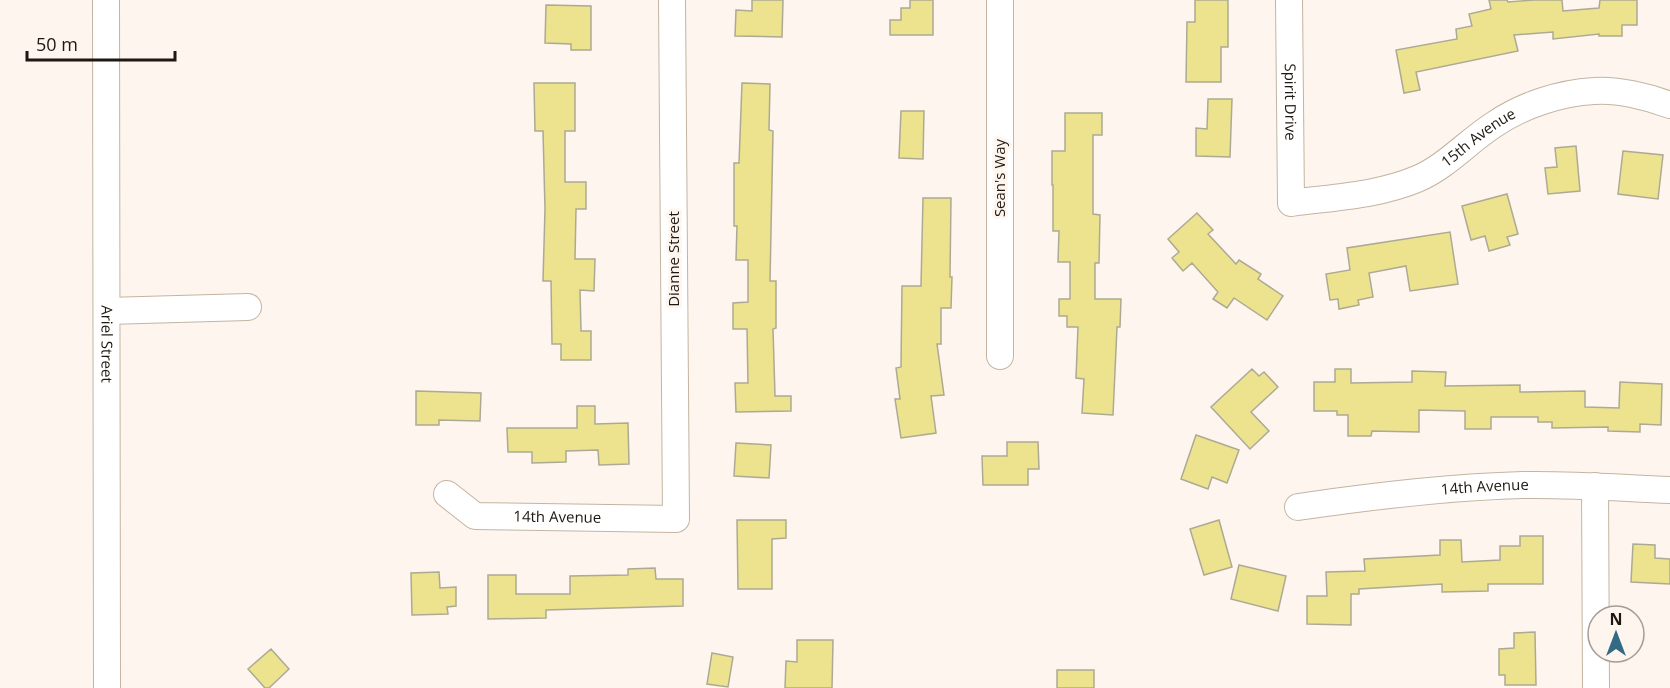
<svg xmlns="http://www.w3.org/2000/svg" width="1670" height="688" font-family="'Open Sans',sans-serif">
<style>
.building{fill:#ede38f;stroke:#acaa93;stroke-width:1.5}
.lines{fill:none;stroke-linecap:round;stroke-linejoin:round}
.minor-casing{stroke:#c4b4a2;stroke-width:28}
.minor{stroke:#fff;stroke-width:26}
.labels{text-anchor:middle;stroke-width:6;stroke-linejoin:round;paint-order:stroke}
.street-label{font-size:15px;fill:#1e1812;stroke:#fdf5ee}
</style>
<rect width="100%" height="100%" fill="#fdf5ee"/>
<path class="building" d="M 752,0 L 783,0 L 782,37 L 735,36 L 736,10 L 752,11 Z
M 910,0 L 933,0 L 933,35 L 890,35 L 890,20 L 901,20 L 901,8 L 910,8 Z
M 1195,0 L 1228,0 L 1228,47 L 1221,47 L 1221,82 L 1186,82 L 1187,22 L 1195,22 Z
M 1489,0 L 1507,0 L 1508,2 L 1534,0 L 1562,0 L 1563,11 L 1599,8 L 1600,0 L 1637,0 L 1637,25 L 1622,25 L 1622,36 L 1599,36 L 1599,34 L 1553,39 L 1553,32 L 1514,35 L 1518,51 L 1416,72 L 1420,90 L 1404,93 L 1396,50 L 1457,39 L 1456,29 L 1472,26 L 1469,14 L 1491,9 Z
M 546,5 L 591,6 L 591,50 L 571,50 L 571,44 L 545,43 Z
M 534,83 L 575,83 L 575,131 L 565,131 L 565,182 L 586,182 L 586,209 L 576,209 L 575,259 L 595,259 L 594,291 L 580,290 L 581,331 L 591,331 L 591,360 L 561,360 L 561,344 L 552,344 L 551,281 L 543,281 L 545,209 L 543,131 L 535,131 Z
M 742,83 L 770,84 L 769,130 L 773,131 L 770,281 L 776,281 L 776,328 L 773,329 L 775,396 L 791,396 L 791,411 L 736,412 L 735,383 L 748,383 L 747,329 L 733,329 L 733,303 L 748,302 L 748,260 L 736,260 L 737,226 L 734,226 L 734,163 L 739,163 Z
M 1208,99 L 1232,99 L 1230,157 L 1196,156 L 1196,128 L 1207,129 Z
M 901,111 L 924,111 L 923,159 L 899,158 Z
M 1065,113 L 1102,113 L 1102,135 L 1093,135 L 1093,214 L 1100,215 L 1099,263 L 1095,263 L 1095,299 L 1121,299 L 1120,327 L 1117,327 L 1113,415 L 1082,413 L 1084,379 L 1076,378 L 1078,327 L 1067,327 L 1067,316 L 1059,316 L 1059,299 L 1070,299 L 1070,262 L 1058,262 L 1059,231 L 1053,231 L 1053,185 L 1052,185 L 1052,151 L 1065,151 Z
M 1576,146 L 1580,191 L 1548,194 L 1545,168 L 1557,167 L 1555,148 Z
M 1623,151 L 1663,155 L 1658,199 L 1618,194 Z
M 1507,194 L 1518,234 L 1507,237 L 1510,245 L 1489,251 L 1485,236 L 1471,240 L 1462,206 Z
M 923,198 L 951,198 L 950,277 L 952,277 L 951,308 L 941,308 L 941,344 L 937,344 L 944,395 L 931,396 L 936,433 L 901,438 L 895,399 L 900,399 L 896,368 L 901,367 L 902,286 L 921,286 Z
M 1197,213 L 1213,230 L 1208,234 L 1236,264 L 1239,260 L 1261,274 L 1258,279 L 1283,296 L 1267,320 L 1234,298 L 1227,308 L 1213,299 L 1218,292 L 1192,263 L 1183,271 L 1172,258 L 1179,252 L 1168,239 Z
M 1450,232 L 1458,284 L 1410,291 L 1406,266 L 1369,273 L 1373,297 L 1358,300 L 1359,305 L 1339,309 L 1338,299 L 1330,300 L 1326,274 L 1350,270 L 1347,248 Z
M 1252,369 L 1259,376 L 1264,372 L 1278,387 L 1251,412 L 1269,431 L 1250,449 L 1211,407 Z
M 1335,369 L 1351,369 L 1351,383 L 1412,382 L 1412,371 L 1446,372 L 1445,386 L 1520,385 L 1520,392 L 1585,391 L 1585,407 L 1619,408 L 1620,382 L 1662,384 L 1661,425 L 1640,424 L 1640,432 L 1608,431 L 1608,427 L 1552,428 L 1552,422 L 1538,422 L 1538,417 L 1491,417 L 1491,429 L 1465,429 L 1465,411 L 1419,410 L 1419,432 L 1372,431 L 1371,436 L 1348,436 L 1348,415 L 1337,415 L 1337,411 L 1314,411 L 1314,382 L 1335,382 Z
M 416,391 L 481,393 L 480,421 L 439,420 L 439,425 L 416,425 Z
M 577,406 L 595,406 L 595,424 L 628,423 L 629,464 L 599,465 L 598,450 L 566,451 L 566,462 L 532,463 L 532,452 L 508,452 L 507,428 L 577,428 Z
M 1196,435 L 1239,450 L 1227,483 L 1212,477 L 1208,489 L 1181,479 Z
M 1007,442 L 1038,442 L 1039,469 L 1028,469 L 1028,485 L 983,485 L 982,456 L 1007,456 Z
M 736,443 L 771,445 L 769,478 L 734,476 Z
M 737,520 L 786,520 L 786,538 L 772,539 L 772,589 L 738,589 Z
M 1219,520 L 1232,567 L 1204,575 L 1190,529 Z
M 1520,536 L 1543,536 L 1543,584 L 1488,584 L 1488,591 L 1442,592 L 1442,584 L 1359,589 L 1359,594 L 1351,594 L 1351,625 L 1307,624 L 1307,596 L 1327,596 L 1326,572 L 1365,571 L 1364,559 L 1440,555 L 1440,540 L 1461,540 L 1462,562 L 1500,560 L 1500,546 L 1520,546 Z
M 1633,544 L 1655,545 L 1655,558 L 1670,559 L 1670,584 L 1631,582 Z
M 1239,565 L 1286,576 L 1278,611 L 1231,599 Z
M 655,568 L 656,579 L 683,579 L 683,606 L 546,610 L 546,618 L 488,619 L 488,575 L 516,575 L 516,594 L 570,594 L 570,576 L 628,575 L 628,569 Z
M 439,572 L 440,588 L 456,587 L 456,606 L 447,607 L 448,614 L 412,615 L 411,573 Z
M 1535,632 L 1536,685 L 1505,685 L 1505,675 L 1499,675 L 1499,649 L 1514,648 L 1514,633 Z
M 797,640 L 833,640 L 832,688 L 785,688 L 786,661 L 797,662 Z
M 271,649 L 289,669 L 269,688 L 265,688 L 248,669 Z
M 712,653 L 733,657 L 728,687 L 707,684 Z
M 1057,670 L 1094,670 L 1094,688 L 1057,688 Z"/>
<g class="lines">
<g class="minor-casing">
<g id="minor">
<path id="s1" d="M 106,0 L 107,688"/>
<path d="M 1000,0 L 1000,356"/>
<path id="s2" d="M 1289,0 L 1291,203 C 1334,197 1376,196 1417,179 C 1446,167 1468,141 1495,124 C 1523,105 1560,93 1594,91 C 1617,89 1649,97 1670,105"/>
<path d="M 107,311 L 248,307"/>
<path d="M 1595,486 L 1596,688"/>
<path id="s3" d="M 447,494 L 475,516 L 676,519 L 672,0"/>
<path id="s4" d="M 1298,507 C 1373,496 1447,487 1523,485 C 1572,484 1621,488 1670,490"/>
</g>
</g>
<use href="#minor" class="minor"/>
</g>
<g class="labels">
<g class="street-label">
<text dy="5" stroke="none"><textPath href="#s2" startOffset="102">Spirit Drive</textPath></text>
<text dy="5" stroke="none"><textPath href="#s2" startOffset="406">15th Avenue</textPath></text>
<text transform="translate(1000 178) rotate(-90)" y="5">Sean's Way</text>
<text transform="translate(674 259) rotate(-90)" y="5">Dianne Street</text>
<text dy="5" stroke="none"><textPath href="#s1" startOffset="344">Ariel Street</textPath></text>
<text dy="5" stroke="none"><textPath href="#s4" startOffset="188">14th Avenue</textPath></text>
<text dy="5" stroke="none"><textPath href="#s3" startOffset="118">14th Avenue</textPath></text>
</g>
</g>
<g transform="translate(1616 634)"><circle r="28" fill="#fdf5ee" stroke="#a49d96" stroke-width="1.5"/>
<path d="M0-4.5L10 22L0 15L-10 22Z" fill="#336b85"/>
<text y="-9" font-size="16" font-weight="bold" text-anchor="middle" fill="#1e1812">N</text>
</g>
<path d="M27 51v9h148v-9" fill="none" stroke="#1e1812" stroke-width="3"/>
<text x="36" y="51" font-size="18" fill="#1e1812" stroke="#fdf5ee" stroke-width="4.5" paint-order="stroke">50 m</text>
</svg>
